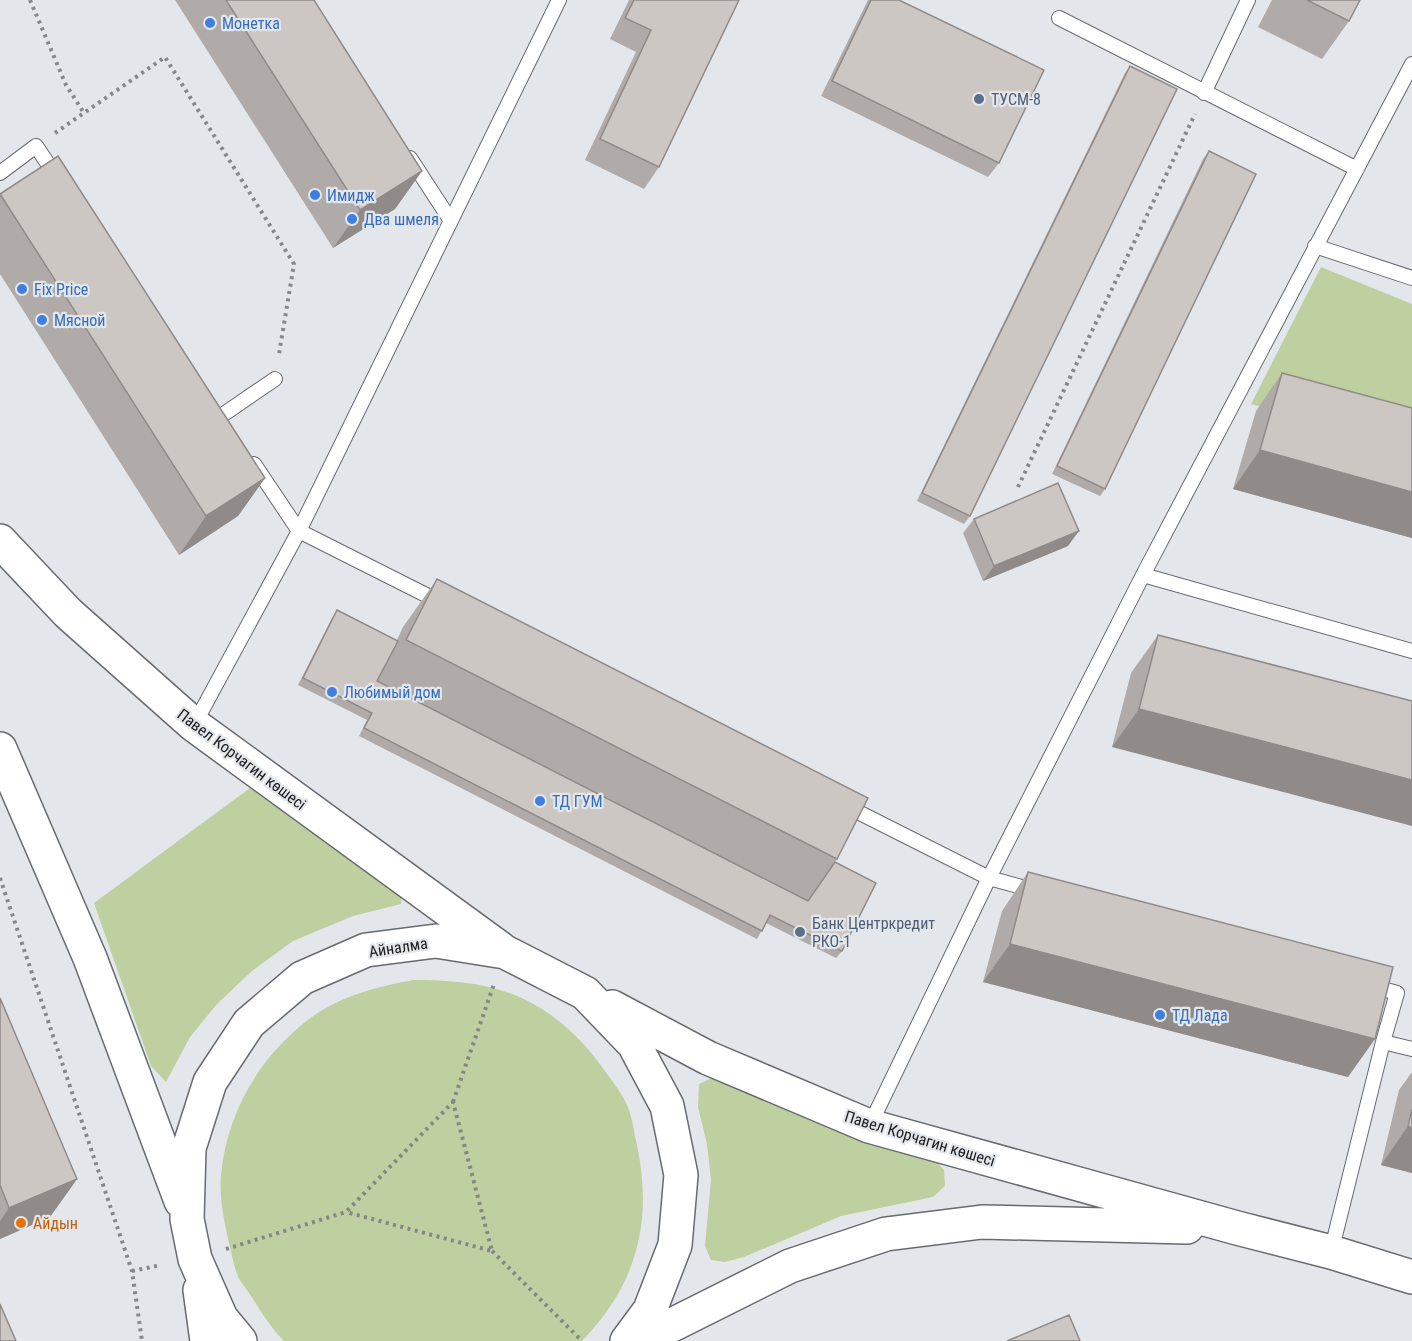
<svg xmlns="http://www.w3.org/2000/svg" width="1412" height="1341" font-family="'Roboto Condensed',sans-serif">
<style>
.green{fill:#becfa0}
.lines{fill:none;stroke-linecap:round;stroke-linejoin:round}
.service-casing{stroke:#676b70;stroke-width:16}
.tertiary-casing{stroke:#676b70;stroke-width:36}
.path{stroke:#85878b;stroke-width:4;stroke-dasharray:3 4.5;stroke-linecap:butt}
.service{stroke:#fff;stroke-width:14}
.tertiary{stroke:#fff;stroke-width:33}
.wall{fill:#b0aba9}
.shaded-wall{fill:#908b89}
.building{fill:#cdc7c4;stroke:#908b89;stroke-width:1.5}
.shop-dot{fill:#3f7fe0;stroke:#e3e7ec;stroke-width:2}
.service-dot{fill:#5c6f8a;stroke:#e3e7ec;stroke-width:2}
.food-dot{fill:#e8710a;stroke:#e3e7ec;stroke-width:2}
.labels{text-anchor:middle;stroke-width:4.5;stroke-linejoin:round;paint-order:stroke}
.shop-label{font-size:16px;fill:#366cbe;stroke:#e3e7ec;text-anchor:start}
.service-label{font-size:16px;fill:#4e5e75;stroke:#e3e7ec;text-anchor:start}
.street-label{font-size:16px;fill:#1a1b1d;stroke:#e3e7ec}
.food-label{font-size:16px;fill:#c56008;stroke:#e3e7ec;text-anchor:start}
</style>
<rect width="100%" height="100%" fill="#e3e7ec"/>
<path class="green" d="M 1321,267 L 1412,304 L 1412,450 L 1251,404 Z
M 250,788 L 402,889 L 401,904 L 353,916 L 293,941 L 252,971 L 217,1004 L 190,1037 L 166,1082 L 151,1066 L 94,903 Z
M 414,980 C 447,980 480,982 512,994 C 549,1008 580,1036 602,1067 C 611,1080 624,1095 629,1110 C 633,1121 634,1134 637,1145 C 653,1222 637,1284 582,1341 L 284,1341 C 270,1327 260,1310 249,1293 C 245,1287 239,1280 237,1274 C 233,1264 232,1253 229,1243 C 224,1220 219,1198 221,1175 C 227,1109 264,1049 319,1012 C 348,994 380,986 414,980 Z
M 716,1076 L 935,1160 L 944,1170 L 945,1186 L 933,1197 L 841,1216 L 744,1257 L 725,1262 L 711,1260 L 705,1246 L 711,1180 L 707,1144 L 698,1107 L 699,1084 Z"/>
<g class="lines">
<g class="service-casing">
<path id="service" d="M 1059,18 L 1357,169
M 1204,93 L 1248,0
M 410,158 L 451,221
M 0,173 L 36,146 L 56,176
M 1315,246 L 1412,278
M 221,416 L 275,379
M 254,464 L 299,531 L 440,602
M 1143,575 L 1412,651
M 194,725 L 299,531 L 559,0
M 846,806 L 989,878 L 1036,891
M 1369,985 L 1397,993 L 1383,1042 L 1412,1049
M 870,1125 L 989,878 L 1143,575 L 1412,64
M 1331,1252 L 1383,1042"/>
</g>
<g class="tertiary-casing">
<path id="tertiary" d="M 0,541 L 68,613 L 194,725 L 501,949
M 0,749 L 90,958 L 181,1201
M 612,1007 L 708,1058 L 869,1126 L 1237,1228 L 1331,1252 L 1412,1277
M 200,1290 L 207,1341
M 240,1341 L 221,1318 L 195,1259 L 187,1219 L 189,1148 L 210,1082 L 249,1023 L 302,978 L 366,950 L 436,941 L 505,952 L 585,993 L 634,1044 L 667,1106 L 681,1175 L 675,1245 L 650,1310 L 627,1341
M 644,1341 L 656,1333 L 790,1266 L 886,1234 L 982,1222 L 1187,1227"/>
</g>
<path class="path" d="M 30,0 L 66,85 L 84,113
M 55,133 L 165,57 L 294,264 L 279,354
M 1018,487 L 1195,114
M 0,878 L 132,1271 L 142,1341
M 453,1102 L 494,984
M 226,1249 L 346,1212 L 453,1102 L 492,1251 L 346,1212
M 492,1251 L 582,1341
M 132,1271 L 161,1265"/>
<use href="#service" class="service"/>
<use href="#tertiary" class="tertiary"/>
</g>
<path class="wall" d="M 175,0 L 314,0 L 422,171 L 395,209 L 333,248 Z
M 629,0 L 739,0 L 659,167 L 644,189 L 585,160 L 636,52 L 610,39 Z
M 868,0 L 899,0 L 999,163 L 988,177 L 821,96 Z
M 1272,0 L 1360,0 L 1349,21 L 1322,59 L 1258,27 Z
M 1130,66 L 970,516 L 964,524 L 917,501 L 1125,73 Z
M 1209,151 L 1105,489 L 1100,496 L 1052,474 L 1203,159 Z
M 0,193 L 265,478 L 238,516 L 179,555 L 0,274 Z
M 1282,373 L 1412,408 L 1412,538 L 1233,489 L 1256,411 Z
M 974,519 L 1068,546 L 983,581 L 963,533 Z
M 437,579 L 837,859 L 835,862 L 842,951 L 836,958 L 766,923 L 757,939 L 359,736 L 367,720 L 298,685 L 332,618 L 337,610 L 397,640 L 403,627 Z
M 1158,635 L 1412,701 L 1112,747 L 1131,673 Z
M 1028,872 L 1348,1077 L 983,982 L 1002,911 Z
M 0,998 L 77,1179 L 50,1217 L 0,1239 Z
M 1412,1072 L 1412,1173 L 1381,1165 L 1399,1090 Z"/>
<path class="shaded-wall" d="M 422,171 L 395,209 L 333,248 L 360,210 Z
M 1260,450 L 1412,492 L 1412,538 L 1233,489 Z
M 265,478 L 238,516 L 179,555 L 206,516 Z
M 1079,531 L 1068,546 L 983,581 L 994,566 Z
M 1139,709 L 1412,780 L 1412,826 L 1112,747 Z
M 1010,944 L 1375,1039 L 1348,1077 L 983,982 Z
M 1408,1126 L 1412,1128 L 1412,1173 L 1381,1165 Z
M 77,1179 L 50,1217 L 0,1239 L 0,1221 L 9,1208 Z"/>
<path class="building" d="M 226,0 L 314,0 L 422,171 L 360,210 Z
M 634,0 L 739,0 L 659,167 L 600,139 L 651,30 L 625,18 Z
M 871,0 L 899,0 L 1044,70 L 999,163 L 832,81 Z
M 1307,0 L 1360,0 L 1349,21 Z
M 1130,66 L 1177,89 L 970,516 L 922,493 Z
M 1209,151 L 1256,174 L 1105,489 L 1057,466 Z
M 58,156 L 265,478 L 206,516 L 0,194 Z
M 1282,373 L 1412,408 L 1412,492 L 1260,450 Z
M 1058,483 L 1079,531 L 994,566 L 974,519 Z
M 437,579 L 868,798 L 837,859 L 406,640 Z
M 337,610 L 398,641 L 377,681 L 808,901 L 835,862 L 876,883 L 842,951 L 770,915 L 762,931 L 364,728 L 372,713 L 303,678 Z
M 1158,635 L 1412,701 L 1412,780 L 1139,709 Z
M 1028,872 L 1393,967 L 1375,1039 L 1010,944 Z
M 0,998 L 77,1179 L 9,1208 L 0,1185 Z
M 1412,1109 L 1412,1128 L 1408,1126 Z
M 0,1304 L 16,1341 L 0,1341 Z
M 1069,1315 L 1080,1341 L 1007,1341 Z"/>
<g class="shop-dot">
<circle cx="210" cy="23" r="6"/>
<circle cx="315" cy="195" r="6"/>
<circle cx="352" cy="219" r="6"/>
<circle cx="22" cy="289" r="6"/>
<circle cx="42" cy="320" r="6"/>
<circle cx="332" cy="692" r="6"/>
<circle cx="540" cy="801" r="6"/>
<circle cx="1160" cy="1015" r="6"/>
</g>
<g class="service-dot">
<circle cx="979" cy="99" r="6"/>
<circle cx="800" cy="932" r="6"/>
</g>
<circle class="food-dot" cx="21" cy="1223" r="6"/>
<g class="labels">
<g class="shop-label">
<text x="222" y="29">Монетка</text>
<text x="327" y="201">Имидж</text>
<text x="364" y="225">Два шмеля</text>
<text x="34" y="295">Fix Price</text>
<text x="54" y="326">Мясной</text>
<text x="344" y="698">Любимый дом</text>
<text x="552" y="807">ТД ГУМ</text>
<text x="1172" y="1021">ТД Лада</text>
</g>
<g class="service-label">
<text x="991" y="105">ТУСМ-8</text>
<text x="812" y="929">Банк Центркредит<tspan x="812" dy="18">РКО-1</tspan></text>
</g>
<g class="street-label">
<text transform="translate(242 759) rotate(37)" y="6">Павел Корчагин көшесі</text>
<text transform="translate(398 947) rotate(-9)" y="6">Айналма</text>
<text transform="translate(920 1138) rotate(17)" y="6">Павел Корчагин көшесі</text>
</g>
<g class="food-label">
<text x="33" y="1229">Айдын</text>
</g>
</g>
</svg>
